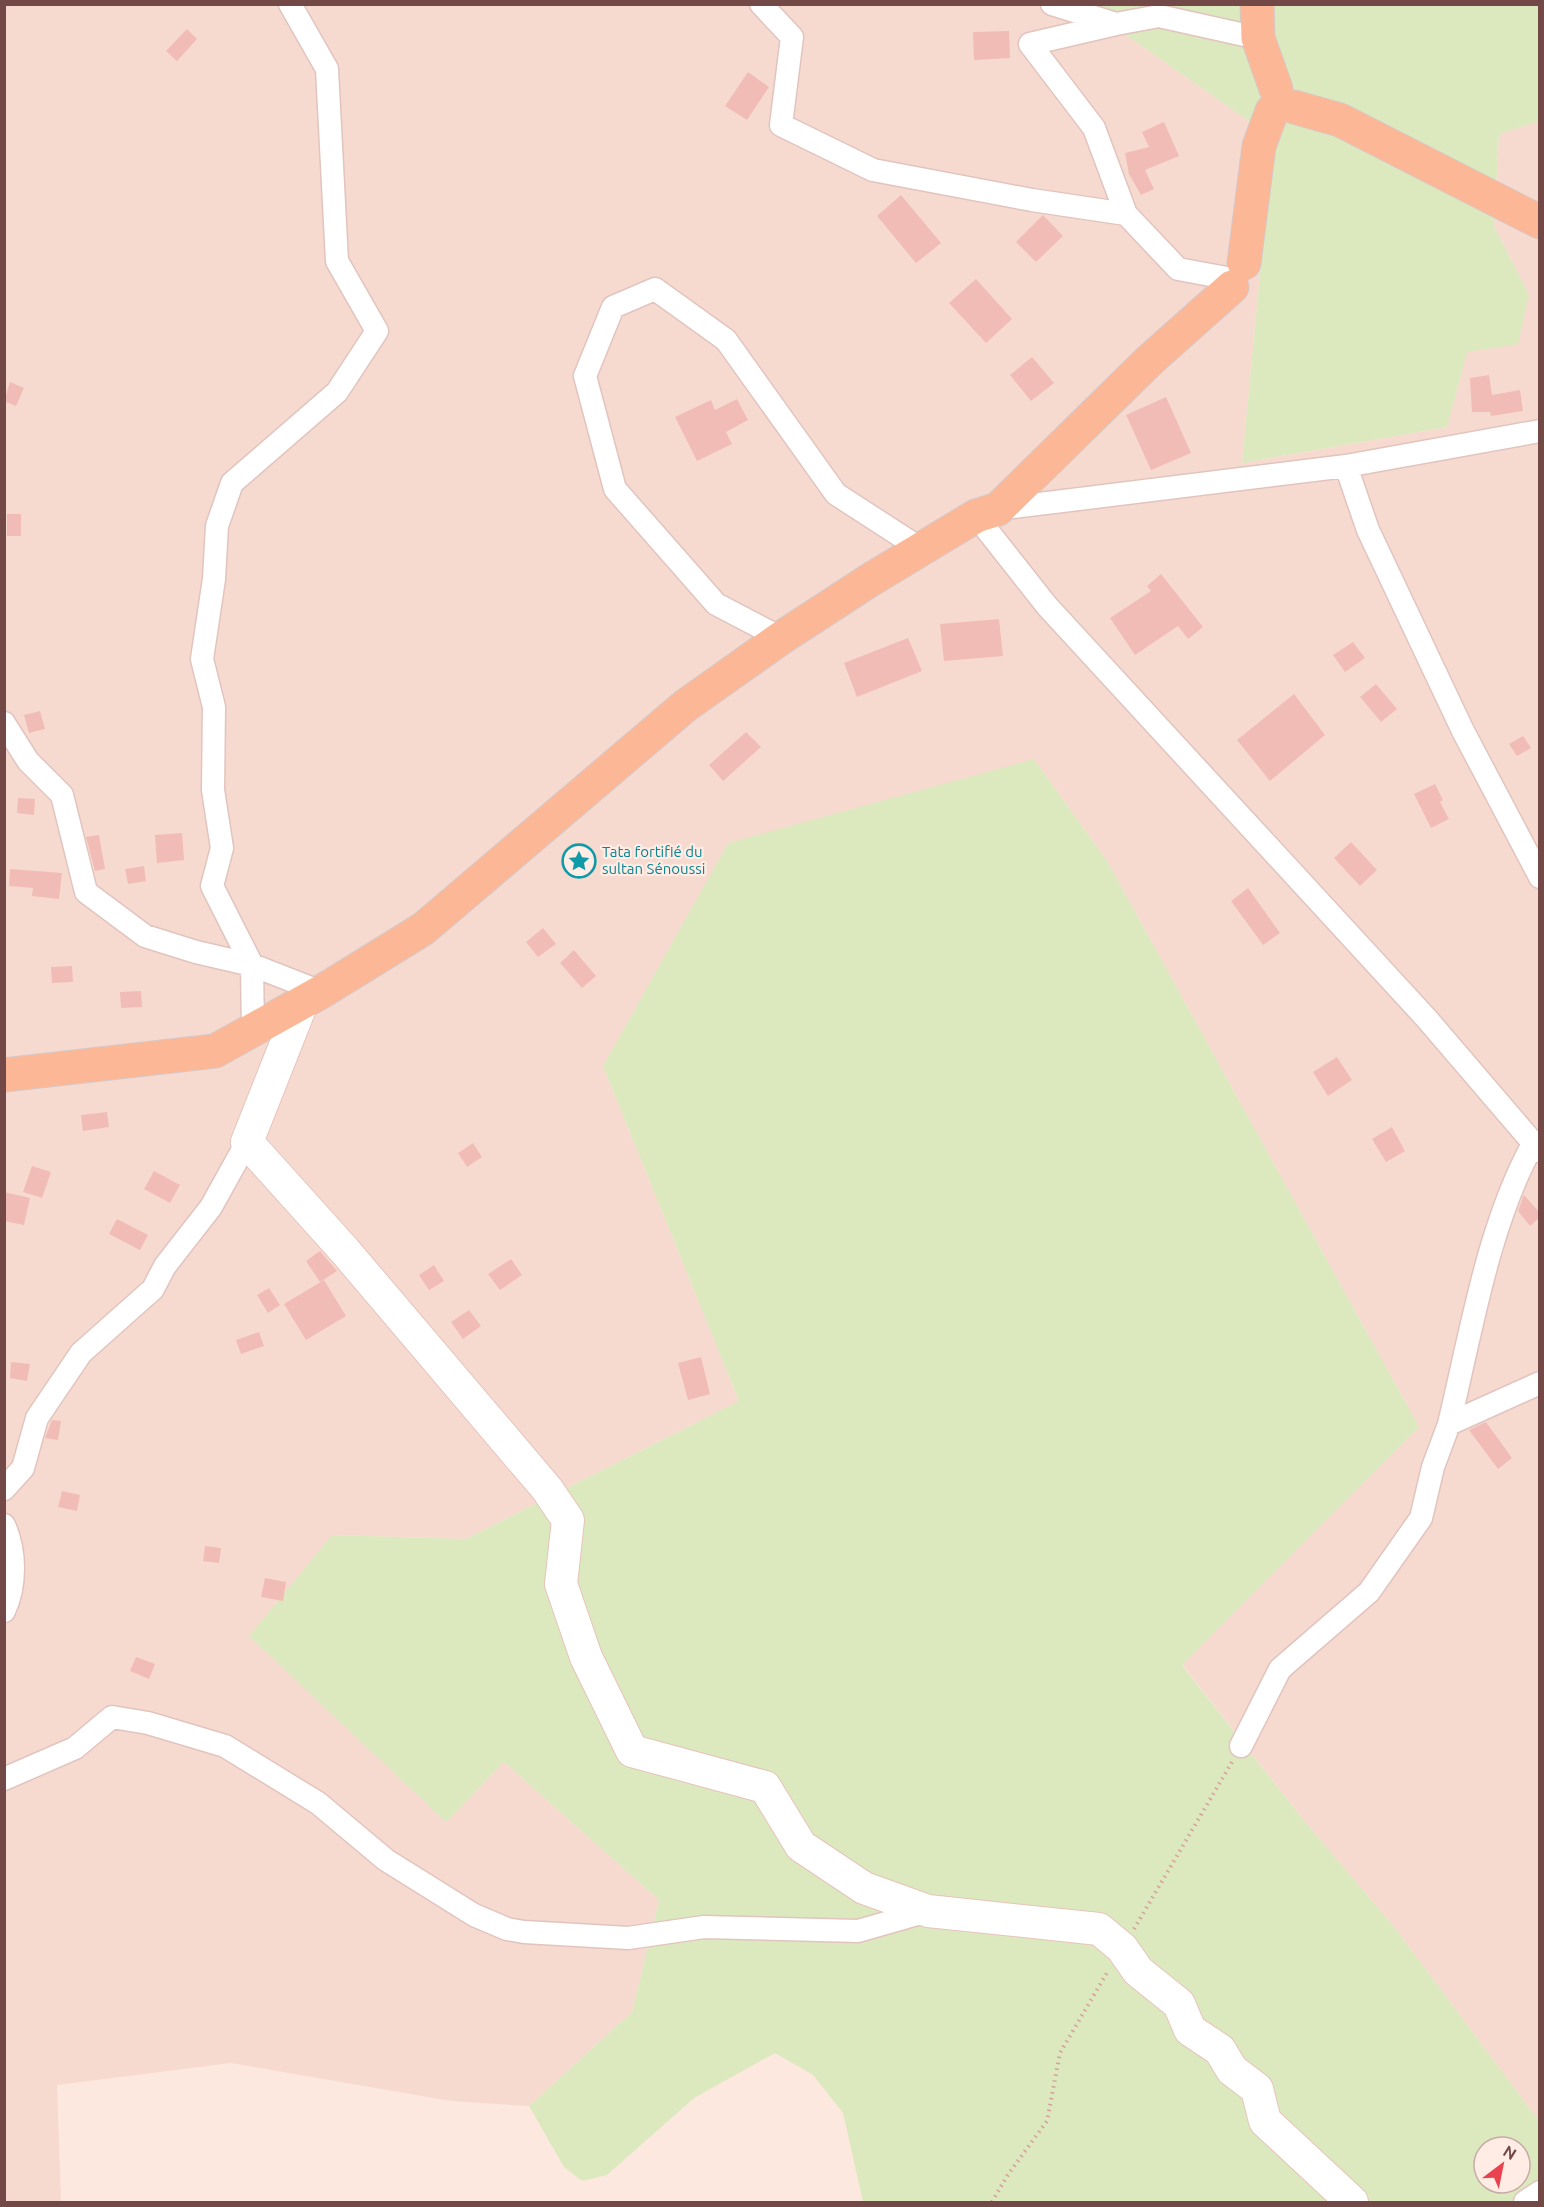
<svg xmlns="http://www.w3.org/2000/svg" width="1544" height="2207" font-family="Ubuntu,sans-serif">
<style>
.residential{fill:#f6dad0}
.green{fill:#dce9be;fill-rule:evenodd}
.building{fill:#f2bcb6}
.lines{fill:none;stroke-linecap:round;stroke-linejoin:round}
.street-casing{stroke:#e2c4be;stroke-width:25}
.secondary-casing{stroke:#e7c3bb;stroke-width:34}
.primary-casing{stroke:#d5c8c8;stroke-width:35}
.path{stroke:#d6a09a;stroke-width:4;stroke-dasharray:1.5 4.5;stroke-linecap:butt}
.street{stroke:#fff;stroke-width:22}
.secondary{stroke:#fff;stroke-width:32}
.primary{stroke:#fcb896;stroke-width:33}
.labels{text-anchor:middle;stroke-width:4.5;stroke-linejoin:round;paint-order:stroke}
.culture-label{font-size:15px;fill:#0d838f;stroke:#ffede5;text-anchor:start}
</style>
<rect width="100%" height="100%" fill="#fce8df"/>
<path class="residential" d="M 5,5 L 1083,5 L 1273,138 L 1242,463 L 1447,427 L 1467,351 L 1529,295 L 1494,226 L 1499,134 L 1539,121 L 1539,2121 L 1395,1928 L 1301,1817 L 1182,1664 L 1419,1427 L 1107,861 L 1034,759 L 603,1066 L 739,1401 L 466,1539 L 332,1535 L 446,1822 L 504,1762 L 659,1900 L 632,2012 L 529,2106 L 451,2101 L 231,2063 L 57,2085 L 61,2202 L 5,2202 Z"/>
<path class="green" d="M 1083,5 L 1539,5 L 1539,121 L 1499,134 L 1494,226 L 1529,295 L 1518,344 L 1467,352 L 1447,427 L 1242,463 L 1273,138 Z
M 1034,759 L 1107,861 L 1419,1427 L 1182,1665 L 1301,1817 L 1395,1928 L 1539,2121 L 1539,2202 L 863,2202 L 843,2113 L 813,2075 L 775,2053 L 694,2098 L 607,2175 L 582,2181 L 564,2167 L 529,2106 L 632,2012 L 659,1900 L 504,1762 L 446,1822 L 249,1636 L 332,1535 L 466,1539 L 739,1401 L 603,1066 L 728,843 ZM 1484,2147 L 1520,2147 L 1520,2183 L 1484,2183 Z"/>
<path class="building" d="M 187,29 L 197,39 L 177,61 L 166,51 Z
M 1009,31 L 1010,58 L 974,60 L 973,32 Z
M 748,72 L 769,87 L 747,120 L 725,106 Z
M 1164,122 L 1179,156 L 1145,170 L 1154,189 L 1141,195 L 1129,174 L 1125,153 L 1149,147 L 1142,132 Z
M 901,195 L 941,243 L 916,263 L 877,216 Z
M 1043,215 L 1063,236 L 1036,262 L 1016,242 Z
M 976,279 L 1012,319 L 986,343 L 949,303 Z
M 1032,357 L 1054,383 L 1031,401 L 1010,375 Z
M 1489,375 L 1492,395 L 1520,390 L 1523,411 L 1491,416 L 1490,412 L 1472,412 L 1470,378 Z
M 10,382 L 24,388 L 16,406 L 4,401 Z
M 1166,397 L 1191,453 L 1151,470 L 1126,415 Z
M 737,399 L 748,420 L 726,432 L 732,444 L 697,461 L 675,417 L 711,400 L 715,410 Z
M 7,514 L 21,514 L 21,536 L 7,536 Z
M 1161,574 L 1203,627 L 1188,639 L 1178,626 L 1135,655 L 1110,618 L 1151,591 L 1147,586 Z
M 999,619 L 1003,656 L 944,661 L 940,624 Z
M 908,638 L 922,671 L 857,697 L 844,663 Z
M 1353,642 L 1365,658 L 1345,672 L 1333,655 Z
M 1376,684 L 1397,709 L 1381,722 L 1360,697 Z
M 1294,694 L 1325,735 L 1270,781 L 1237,740 Z
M 40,711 L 45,729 L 29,733 L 24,715 Z
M 746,732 L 761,747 L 723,781 L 709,765 Z
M 1523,736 L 1531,748 L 1517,756 L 1509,744 Z
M 1435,784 L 1443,800 L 1440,802 L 1449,819 L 1431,828 L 1414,794 Z
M 18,798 L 35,799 L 34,815 L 17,813 Z
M 182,833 L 184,860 L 157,863 L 155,835 Z
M 99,835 L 105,869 L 95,871 L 86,837 Z
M 1351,842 L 1377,870 L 1360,886 L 1334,858 Z
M 144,866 L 146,881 L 128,884 L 125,869 Z
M 10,869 L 62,873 L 59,899 L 32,896 L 33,888 L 9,886 Z
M 1248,888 L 1280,933 L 1263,945 L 1231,901 Z
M 543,928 L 556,944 L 538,957 L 526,942 Z
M 574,950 L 596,976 L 582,988 L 560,963 Z
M 72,966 L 73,982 L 52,983 L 51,967 Z
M 141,991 L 142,1007 L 121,1008 L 120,992 Z
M 1337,1057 L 1352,1080 L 1328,1096 L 1313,1072 Z
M 107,1112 L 109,1127 L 83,1131 L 81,1115 Z
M 1392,1127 L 1405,1151 L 1386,1162 L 1372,1139 Z
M 473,1143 L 482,1157 L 467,1167 L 458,1153 Z
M 32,1166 L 51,1172 L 42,1198 L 23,1192 Z
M 154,1171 L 180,1185 L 170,1203 L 144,1189 Z
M 4,1192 L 30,1198 L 24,1225 L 4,1221 Z
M 1524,1195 L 1539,1212 L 1539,1218 L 1530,1226 L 1518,1211 Z
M 117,1219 L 148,1235 L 140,1250 L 109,1234 Z
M 320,1251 L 337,1271 L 320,1282 L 306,1261 Z
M 511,1259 L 522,1275 L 500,1290 L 488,1274 Z
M 434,1265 L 444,1281 L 429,1290 L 419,1275 Z
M 324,1280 L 346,1316 L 306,1340 L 284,1304 Z
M 269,1288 L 280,1305 L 268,1313 L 257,1295 Z
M 469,1310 L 481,1326 L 463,1339 L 451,1322 Z
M 259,1332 L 264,1346 L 241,1354 L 236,1340 Z
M 701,1357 L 710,1394 L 688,1400 L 678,1363 Z
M 11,1362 L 30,1364 L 27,1381 L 10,1378 Z
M 52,1420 L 61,1421 L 58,1440 L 45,1438 Z
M 1486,1422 L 1512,1458 L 1498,1469 L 1469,1430 Z
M 62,1491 L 80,1495 L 77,1511 L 58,1507 Z
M 205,1546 L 221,1548 L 219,1563 L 203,1561 Z
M 265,1578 L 286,1582 L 283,1601 L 261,1597 Z
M 136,1657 L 155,1664 L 149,1679 L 130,1671 Z"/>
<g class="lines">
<g class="street-casing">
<path id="street" d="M 290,4 L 327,69 L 337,261 L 377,331 L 337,392 L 232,483 L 217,526 L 214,579 L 202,659 L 214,707 L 213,790 L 222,848 L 212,886 L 252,965 L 321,992
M 761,4 L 792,37 L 781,125 L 873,170 L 1032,200 L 1126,214
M 1052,4 L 1116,24 L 1159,16 L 1258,38
M 1116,24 L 1030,44 L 1094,128 L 1126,214 L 1178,269 L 1227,278
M 1346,466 L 1368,530 L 1463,731 L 1540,877
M 998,509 L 1346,466 L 1540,431
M 976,516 L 1047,606 L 1427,1019 L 1540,1151
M 781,638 L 716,604 L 615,489 L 585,376 L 613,307 L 655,289 L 726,340 L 836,494 L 921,549
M 4,723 L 28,761 L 62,795 L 86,892 L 145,936 L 196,952 L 252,965 L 253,1030
M 1449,1424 C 1471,1333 1488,1225 1533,1144
M 4,1489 L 23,1468 L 37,1418 L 81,1353 L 153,1289 L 165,1266 L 211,1207 L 247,1142
M 4,1525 C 16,1551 16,1586 4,1611
M 1241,1746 L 1280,1669 L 1369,1592 L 1421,1518 L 1433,1467 L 1449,1424 L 1540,1383
M 4,1779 L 75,1748 L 112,1717 L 148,1723 L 225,1746 L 318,1803 L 386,1860 L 474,1915 L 507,1929 L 524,1932 L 628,1938 L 704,1927 L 858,1931 L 928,1911
M 1525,2202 L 1540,2192"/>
</g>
<g class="secondary-casing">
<path id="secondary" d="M 302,1003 L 247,1142 L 345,1251 L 547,1489 L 568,1520 L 561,1584 L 586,1657 L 632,1751 L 765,1787 L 801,1846 L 864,1888 L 928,1911 L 1099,1929 L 1122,1948 L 1138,1971 L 1179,2004 L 1190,2030 L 1220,2050 L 1232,2070 L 1257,2089 L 1265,2121 L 1352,2202"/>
</g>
<g class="primary-casing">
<path id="primary" d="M 1257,4 L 1258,38 L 1276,89
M 1294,107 L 1340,120 L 1540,222
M 1244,263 L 1259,146 L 1272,111
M 4,1075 L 215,1051 L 321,992 L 423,929 L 685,706 L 781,638 L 870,580 L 976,516 L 998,509 L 1150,360 L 1232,287"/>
</g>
<path class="path" d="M 1134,1929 L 1232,1762
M 992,2202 L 1007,2176 L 1047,2121 L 1060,2053 L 1108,1971"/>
<use href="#street" class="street"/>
<use href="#secondary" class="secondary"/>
<use href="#primary" class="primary"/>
</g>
<defs>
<g id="sight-ring" transform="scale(1.725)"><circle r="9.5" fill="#ffede5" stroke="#0f9aa8" stroke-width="1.5"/><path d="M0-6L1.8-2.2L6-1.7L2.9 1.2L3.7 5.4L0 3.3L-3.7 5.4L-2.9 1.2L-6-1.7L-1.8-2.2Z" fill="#0f9aa8"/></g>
</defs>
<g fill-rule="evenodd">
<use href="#sight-ring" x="579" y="861"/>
</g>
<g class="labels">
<g class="culture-label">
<text x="602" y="857">Tata fortifié du<tspan x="602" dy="17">sultan Sénoussi</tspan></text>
</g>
</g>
<rect width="1544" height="2207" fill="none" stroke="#724947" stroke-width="12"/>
<g transform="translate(1502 2165) rotate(32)"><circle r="28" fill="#ffede5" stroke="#c7aba6" stroke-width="1.5"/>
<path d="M0-4.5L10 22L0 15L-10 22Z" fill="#e9414d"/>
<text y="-9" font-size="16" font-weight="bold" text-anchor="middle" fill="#724947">N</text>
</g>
</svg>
